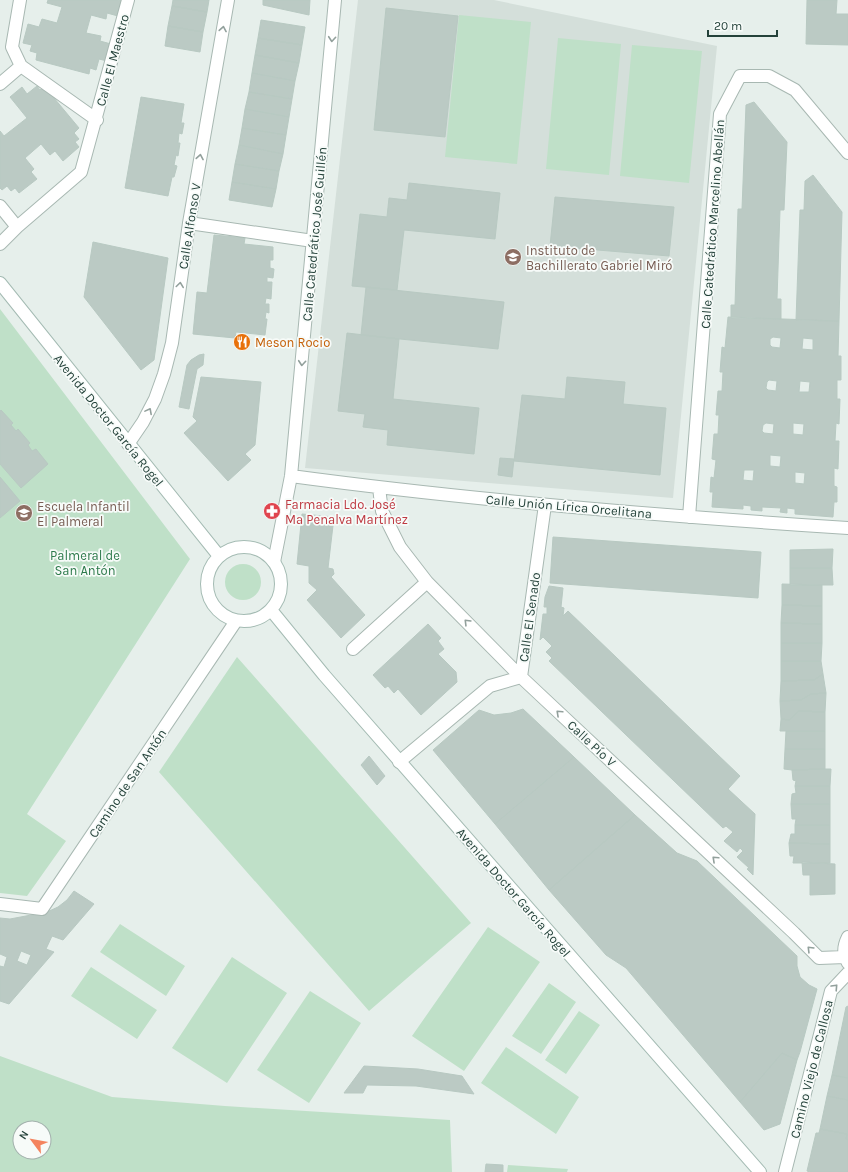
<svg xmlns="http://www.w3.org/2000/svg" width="848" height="1172" font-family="Karla,sans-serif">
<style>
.built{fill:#d4dfda}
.green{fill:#bfe0c8;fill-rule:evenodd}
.building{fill:#bbcac4;stroke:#b8c9c2;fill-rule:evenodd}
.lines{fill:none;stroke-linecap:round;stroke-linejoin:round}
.street-casing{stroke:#a8b8b2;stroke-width:14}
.secondary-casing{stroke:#a4bbb3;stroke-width:14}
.street{stroke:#fff;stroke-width:12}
.secondary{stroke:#fff;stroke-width:12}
.oneway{stroke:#92a09c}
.labels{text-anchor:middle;stroke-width:3.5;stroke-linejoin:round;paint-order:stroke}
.street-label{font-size:13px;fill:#24423a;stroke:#f7fbf9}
.education-label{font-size:13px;fill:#785e54;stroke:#f7fbf9;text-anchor:start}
.food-label{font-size:13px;fill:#c56008;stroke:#f7fbf9;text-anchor:start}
.health-label{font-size:13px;fill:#be3a42;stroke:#f7fbf9;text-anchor:start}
.park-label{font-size:13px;fill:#2d7a4b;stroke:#f7fbf9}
</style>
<rect width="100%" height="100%" fill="#e6efeb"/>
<path class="built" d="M 358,0 L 494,0 L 717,46 L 673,498 L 305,468 Z"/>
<path class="green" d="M 459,15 L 531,22 L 517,164 L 445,157 Z
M 558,38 L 621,44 L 609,175 L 546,169 Z
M 632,45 L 702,51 L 689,183 L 620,176 Z
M 0,309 L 190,559 L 27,814 L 66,841 L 27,896 L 0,893 Z
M225 582a18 18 0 1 1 36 0a18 18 0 1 1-36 0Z
M 237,657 L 471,923 L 369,1011 L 159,772 Z
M 120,924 L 185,966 L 166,996 L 100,952 Z
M 488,927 L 540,962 L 464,1071 L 412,1036 Z
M 232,957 L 287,993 L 227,1083 L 172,1048 Z
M 91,967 L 157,1010 L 137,1039 L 71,996 Z
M 549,983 L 576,1002 L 541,1054 L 512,1036 Z
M 310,991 L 361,1023 L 309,1103 L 257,1070 Z
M 579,1011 L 600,1025 L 566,1074 L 545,1060 Z
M 506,1047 L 579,1097 L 556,1134 L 481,1083 Z
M 0,1056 L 112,1097 L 225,1106 L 450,1120 L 452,1172 L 0,1172 ZM 20,1128 L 44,1128 L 44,1152 L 20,1152 Z
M 508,1165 L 568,1169 L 567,1172 L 507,1172 Z"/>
<path class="building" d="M 48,0 L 118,0 L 122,1 L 118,16 L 107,13 L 106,19 L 91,15 L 86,33 L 101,36 L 100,41 L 111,44 L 107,61 L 99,59 L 96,70 L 90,68 L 89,74 L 36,60 L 37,53 L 30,51 L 32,45 L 23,43 L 28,24 L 39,27 L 42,19 L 57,23 L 62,7 L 47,3 Z
M 173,0 L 209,0 L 207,12 L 172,6 Z
M 263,0 L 310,0 L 309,15 L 263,5 Z
M 807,0 L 837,0 L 836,14 L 848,14 L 848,45 L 806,44 Z
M 172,6 L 207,12 L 203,32 L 168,26 Z
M 386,8 L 458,16 L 445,137 L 374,130 Z
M 261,20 L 305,27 L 302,45 L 258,38 Z
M 168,26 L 203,32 L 200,52 L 165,46 Z
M 258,38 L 302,45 L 299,63 L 255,55 Z
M 255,55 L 299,63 L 295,81 L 252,73 Z
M 252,73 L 295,81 L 292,99 L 249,92 Z
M 37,86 L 40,90 L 44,86 L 79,128 L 74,133 L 79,139 L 75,142 L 79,147 L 63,161 L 55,151 L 50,155 L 41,144 L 25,158 L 34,169 L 31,172 L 37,179 L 19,193 L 15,188 L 11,191 L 7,186 L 2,190 L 0,188 L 0,131 L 4,136 L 27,118 L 10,97 L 22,87 L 27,94 Z
M 249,92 L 292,99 L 289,117 L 245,109 Z
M 141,97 L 184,104 L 181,123 L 184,123 L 182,134 L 179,133 L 178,143 L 180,143 L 178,156 L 176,155 L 174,165 L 177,166 L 174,177 L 172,177 L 168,196 L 125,188 Z
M 754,102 L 787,142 L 784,210 L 780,210 L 777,299 L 781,299 L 781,319 L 731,318 L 731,305 L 735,305 L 738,209 L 742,209 L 746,105 Z
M 245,109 L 289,117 L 286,135 L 242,128 Z
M 242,128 L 286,135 L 283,154 L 239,145 Z
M 239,145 L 283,154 L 279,171 L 235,164 Z
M 235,164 L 279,171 L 276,189 L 232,182 Z
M 813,175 L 842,212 L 839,321 L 796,320 L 800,210 L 804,210 L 805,181 Z
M 232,182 L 276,189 L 272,207 L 229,200 Z
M 409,183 L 500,193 L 495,239 L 404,230 L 397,290 L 352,286 L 360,214 L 387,217 L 389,198 L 407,200 Z
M 555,197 L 674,207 L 669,256 L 550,246 Z
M 214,235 L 245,238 L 244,244 L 273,247 L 273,260 L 270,260 L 270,268 L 274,269 L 273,278 L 267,277 L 267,282 L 272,282 L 271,299 L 266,298 L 265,304 L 269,304 L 269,313 L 266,312 L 265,319 L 267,319 L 265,335 L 236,332 L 235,338 L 193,334 L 197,292 L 207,293 Z
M 93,242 L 168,258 L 154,360 L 141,370 L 84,297 Z
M 366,287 L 504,302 L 498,349 L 361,335 Z
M 728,317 L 839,321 L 838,356 L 841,356 L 841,380 L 837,380 L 837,399 L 840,399 L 839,424 L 836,423 L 835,441 L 839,441 L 838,469 L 834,468 L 834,486 L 837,487 L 837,502 L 834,502 L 833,517 L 795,514 L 795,509 L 787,508 L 787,513 L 780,512 L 781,508 L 762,507 L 762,511 L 751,510 L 751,506 L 743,505 L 743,509 L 712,507 L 713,492 L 710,492 L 711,477 L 714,478 L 716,460 L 712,459 L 714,434 L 718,434 L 719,415 L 716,415 L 718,391 L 722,391 L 723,372 L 720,372 L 722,347 L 725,348 ZM 773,337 L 781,338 L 780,348 L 772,347 L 770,345 L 770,339 ZM 803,338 L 813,339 L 813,350 L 802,349 ZM 769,380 L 777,381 L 776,391 L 768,390 L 766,388 L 767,382 ZM 800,381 L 810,382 L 809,392 L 799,392 ZM 766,423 L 774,424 L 773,434 L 764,433 L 762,431 L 763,425 ZM 793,423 L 804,424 L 803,435 L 793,434 ZM 770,455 L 781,456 L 780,467 L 770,466 ZM 744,470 L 754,470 L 753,481 L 743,480 ZM 795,472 L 805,473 L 804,484 L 795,483 Z
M 347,333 L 399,339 L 393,399 L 479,408 L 474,454 L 387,445 L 388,430 L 363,427 L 365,414 L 338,411 Z
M 204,354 L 203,365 L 197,369 L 189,409 L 179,407 L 187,365 L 191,360 L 199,355 Z
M 201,377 L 261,382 L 255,445 L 245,454 L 251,460 L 228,481 L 184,433 L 197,421 L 193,417 Z
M 567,377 L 625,382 L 623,404 L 666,408 L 660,475 L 514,461 L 522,395 L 565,399 Z
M 1,410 L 13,423 L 11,425 L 16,431 L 18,429 L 30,443 L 28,445 L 32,451 L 36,449 L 48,464 L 21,488 L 0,464 L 0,411 Z
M 500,458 L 514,459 L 512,477 L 498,475 Z
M 0,477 L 20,501 L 0,518 Z
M 302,514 L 334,517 L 328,568 L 333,569 L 334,574 L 331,577 L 365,615 L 341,638 L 307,600 L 317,590 L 309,583 L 309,566 L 297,564 Z
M 553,537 L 761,552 L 758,598 L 550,583 Z
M 833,549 L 832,568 L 790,568 L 790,550 Z
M 790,568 L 832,568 L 833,585 L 790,585 Z
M 782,584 L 822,585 L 822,606 L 782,605 Z
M 549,586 L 563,588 L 561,607 L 564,608 L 563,616 L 568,611 L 740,776 L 728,789 L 755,814 L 753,875 L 747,869 L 749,868 L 737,857 L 743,851 L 740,848 L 737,852 L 724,841 L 733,832 L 726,826 L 723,828 L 549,661 L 552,658 L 546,652 L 552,646 L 543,637 L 540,640 L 543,614 L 547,614 L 547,607 L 544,607 L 545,597 Z
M 782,605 L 822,606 L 822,624 L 781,623 Z
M 781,623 L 822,624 L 822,643 L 781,643 Z
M 428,624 L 441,638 L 438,641 L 444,649 L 438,654 L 456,672 L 457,682 L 421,715 L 398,689 L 394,693 L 388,686 L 385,688 L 373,675 Z
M 781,643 L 822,643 L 821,661 L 781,661 Z
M 781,661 L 821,661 L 823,674 L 814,680 L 781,681 Z
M 823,674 L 826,693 L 811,694 L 801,700 L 780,701 L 781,681 L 814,680 Z
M 826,693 L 825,712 L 799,711 L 789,720 L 781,719 L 780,701 L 801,700 L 811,694 Z
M 523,709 L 574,757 L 495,824 L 433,750 L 479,710 L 494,715 L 511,713 Z
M 799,711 L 825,712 L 825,731 L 780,731 L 781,719 L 789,720 Z
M 786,731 L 825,731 L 825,749 L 785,749 Z
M 785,749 L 825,749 L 825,769 L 792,770 L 784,769 Z
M 369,756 L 385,776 L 377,785 L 361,765 Z
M 574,757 L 635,815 L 549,890 L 495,824 Z
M 825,769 L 831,769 L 830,786 L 795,786 L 796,781 L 793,780 L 792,770 Z
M 795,786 L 830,786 L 830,804 L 791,804 L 792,794 L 796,793 Z
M 791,804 L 830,804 L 830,825 L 795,825 L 796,819 L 792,819 Z
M 635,815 L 677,853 L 697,861 L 797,956 L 797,966 L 800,977 L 809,985 L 817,989 L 800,1052 L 797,1060 L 782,1053 L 740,1102 L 626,968 L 606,955 L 549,890 Z
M 795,825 L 830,825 L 830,844 L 789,843 L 791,834 L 795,834 Z
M 789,843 L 830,844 L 830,863 L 793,863 L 794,856 L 790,856 Z
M 802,862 L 835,864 L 835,894 L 810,895 L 810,875 L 803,875 Z
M 74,891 L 94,904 L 63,940 L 52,936 L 46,949 L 54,952 L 9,1004 L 0,1001 L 0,966 L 4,967 L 7,957 L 0,954 L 0,918 L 10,919 L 47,912 L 58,907 L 67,900 ZM 21,951 L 31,955 L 27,965 L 17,961 Z
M 848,1006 L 848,1078 L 832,1075 L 846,1007 Z
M 782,1053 L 797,1060 L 780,1124 L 764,1130 L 740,1102 Z
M 364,1066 L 418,1069 L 462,1076 L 474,1094 L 416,1086 L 367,1085 L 363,1093 L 344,1093 Z
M 832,1075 L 848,1078 L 848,1100 L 827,1096 Z
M 827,1096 L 848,1100 L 848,1140 L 846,1139 L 847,1134 L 820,1129 Z
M 820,1129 L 847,1134 L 846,1139 L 848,1140 L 848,1172 L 810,1172 L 807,1171 L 816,1133 L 819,1133 Z
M 486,1164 L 503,1165 L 503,1172 L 485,1172 Z"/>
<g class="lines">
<g class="street-casing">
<path id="street" d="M 20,0 L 12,47 L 21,66 L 97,120
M 0,84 L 21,66
M 0,206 L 17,227
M 189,223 L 313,241
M 0,244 L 17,227 L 81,172 L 128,0
M 128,444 L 143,422 L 155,399 L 164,374 L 172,343 L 189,223 L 228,0
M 291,476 C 476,501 662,516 848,528
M 379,488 L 382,511 L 400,547 L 427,582 L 521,677 L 794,933 L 819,958 L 845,957
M 689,517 L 720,114 L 740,76 L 769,76 L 795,90 L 848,153
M 274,562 L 291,476 L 335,0
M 353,649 L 427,582
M 399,762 L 490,686 L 521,677 L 545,505
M 0,904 L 42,909 L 236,621
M 848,937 C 843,947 843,954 848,963
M 785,1172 L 831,991 L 848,973"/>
</g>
<g class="secondary-casing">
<path id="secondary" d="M 0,283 L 219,556
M207 584a37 37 0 1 1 74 0a37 37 0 1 1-74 0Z
M 271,610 L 324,675 L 760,1172"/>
</g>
<use href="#street" class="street"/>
<use href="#secondary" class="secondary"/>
</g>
<defs><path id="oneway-chevron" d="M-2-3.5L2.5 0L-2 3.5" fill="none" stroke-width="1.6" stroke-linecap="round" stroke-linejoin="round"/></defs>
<g class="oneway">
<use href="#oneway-chevron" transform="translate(223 29) rotate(-80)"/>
<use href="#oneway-chevron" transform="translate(332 39) rotate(95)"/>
<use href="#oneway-chevron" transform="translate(200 157) rotate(-80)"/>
<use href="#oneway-chevron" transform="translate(180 285) rotate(-82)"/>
<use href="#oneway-chevron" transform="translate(302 363) rotate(95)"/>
<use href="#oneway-chevron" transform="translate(149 411) rotate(-62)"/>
<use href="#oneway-chevron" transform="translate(467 622) rotate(-135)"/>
<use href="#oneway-chevron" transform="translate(559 713) rotate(-137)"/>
<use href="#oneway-chevron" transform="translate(715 859) rotate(-137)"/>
<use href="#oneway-chevron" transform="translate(810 949) rotate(-135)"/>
<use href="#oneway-chevron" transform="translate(835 987) rotate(-47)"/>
</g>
<defs>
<g id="school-disc" transform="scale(0.9)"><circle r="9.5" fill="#8d6e63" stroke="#f7fbf9"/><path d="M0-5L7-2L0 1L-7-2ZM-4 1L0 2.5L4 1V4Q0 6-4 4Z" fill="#fff"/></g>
<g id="restaurant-disc" transform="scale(0.9)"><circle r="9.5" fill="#e8710a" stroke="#f7fbf9"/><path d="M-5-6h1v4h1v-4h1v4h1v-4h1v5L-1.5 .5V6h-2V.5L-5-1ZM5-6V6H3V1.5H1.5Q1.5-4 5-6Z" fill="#fff"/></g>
<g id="pharmacy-disc" transform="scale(0.9)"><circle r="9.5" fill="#e0444e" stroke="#f7fbf9"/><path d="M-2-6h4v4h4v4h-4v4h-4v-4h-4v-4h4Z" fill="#fff"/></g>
</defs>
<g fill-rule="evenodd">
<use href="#school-disc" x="513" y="257"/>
<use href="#restaurant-disc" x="242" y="342"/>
<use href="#pharmacy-disc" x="272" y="511"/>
<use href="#school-disc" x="24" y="513"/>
</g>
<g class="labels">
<g class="street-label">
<text transform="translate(112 60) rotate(-75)" y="5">Calle El Maestro</text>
<text transform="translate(712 224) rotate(-86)" y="5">Calle Catedrático Marcelino Abellán</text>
<text transform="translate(189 226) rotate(-81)" y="5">Calle Alfonso V</text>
<text transform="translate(314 234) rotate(-85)" y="5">Calle Catedrático José Guillén</text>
<text transform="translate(109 420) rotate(51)" y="5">Avenida Doctor García Rogel</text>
<text transform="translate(569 506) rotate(5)" y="5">Calle Unión Lírica Orcelitana</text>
<text transform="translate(529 617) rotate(-82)" y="5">Calle El Senado</text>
<text transform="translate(592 743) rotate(43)" y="5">Calle Pío V</text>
<text transform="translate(127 783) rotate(-56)" y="5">Camino de San Antón</text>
<text transform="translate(514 892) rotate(49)" y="5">Avenida Doctor García Rogel</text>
<text transform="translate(811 1069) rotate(-76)" y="5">Camino Viejo de Callosa</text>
</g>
<g class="education-label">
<text x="526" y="255">Instituto de<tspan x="526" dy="15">Bachillerato Gabriel Miró</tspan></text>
<text x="37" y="511">Escuela Infantil<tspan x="37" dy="15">El Palmeral</tspan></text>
</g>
<g class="food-label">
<text x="255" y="347">Meson Rocio</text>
</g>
<g class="health-label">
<text x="285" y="509">Farmacia Ldo. José<tspan x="285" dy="15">Mª Penalva Martínez</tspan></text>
</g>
<g class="park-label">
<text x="85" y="560">Palmeral de<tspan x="85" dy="15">San Antón</tspan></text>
</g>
</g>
<g transform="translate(32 1140) rotate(302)"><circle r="19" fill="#f7fbf9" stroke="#a3b1ad"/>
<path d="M0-3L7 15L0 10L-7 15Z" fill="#f4845f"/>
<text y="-6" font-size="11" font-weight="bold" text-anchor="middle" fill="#24423a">N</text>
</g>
<path d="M708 30v6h69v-6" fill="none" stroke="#24423a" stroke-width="2"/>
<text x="714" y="30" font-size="12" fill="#24423a" stroke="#f7fbf9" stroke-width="3" paint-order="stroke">20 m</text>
</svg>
